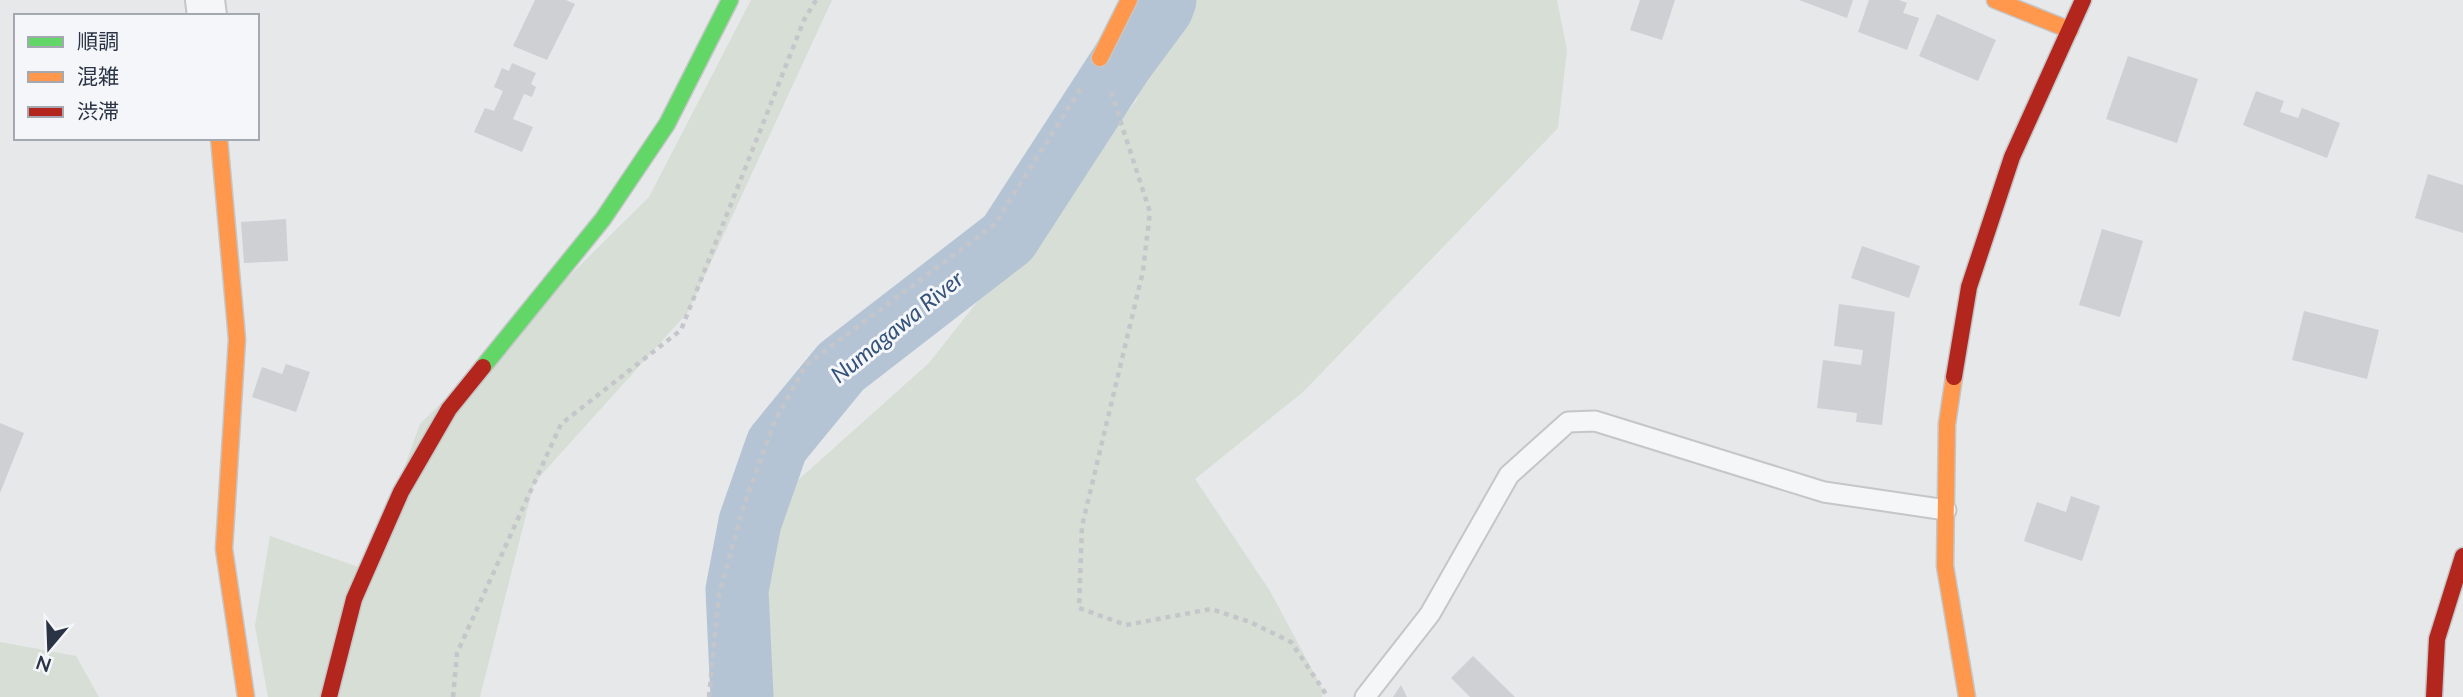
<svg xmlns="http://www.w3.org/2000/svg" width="2463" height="697" font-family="Lato,'Noto Sans JP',sans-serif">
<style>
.green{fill:#d6ded6}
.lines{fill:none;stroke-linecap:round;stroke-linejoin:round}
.river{stroke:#b4c4d5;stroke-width:63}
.building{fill:#ced0d3}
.lane-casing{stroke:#c4c6c8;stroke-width:23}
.street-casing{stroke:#c4c6c8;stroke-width:42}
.fast-casing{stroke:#c4c6c8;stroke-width:19}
.slow-casing{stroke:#c4c6c8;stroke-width:19}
.jam-casing{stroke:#c4c6c8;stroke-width:19}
.path{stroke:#c5c6ca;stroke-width:4.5;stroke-dasharray:5 5;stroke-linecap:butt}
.lane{stroke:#f5f6f7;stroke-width:19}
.street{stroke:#f5f6f7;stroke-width:38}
.fast{stroke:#63d668;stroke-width:16}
.slow{stroke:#ff974d;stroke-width:16}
.jam{stroke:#b3261e;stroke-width:16}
.labels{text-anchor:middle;stroke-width:6;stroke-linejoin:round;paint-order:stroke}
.water-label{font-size:23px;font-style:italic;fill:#34527a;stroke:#f4f6f9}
</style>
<rect width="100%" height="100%" fill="#e6e8ea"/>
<path class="green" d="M 751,0 L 832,0 L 688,312 L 534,483 L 480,697 L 268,697 L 255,626 L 270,536 L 367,570 L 420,424 L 649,197 Z
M 1174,0 L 1557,0 L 1567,50 L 1558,128 L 1303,392 L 1195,479 L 1270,591 L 1323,690 L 1322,697 L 712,697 L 797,481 L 929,363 L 1136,101 Z
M 0,642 L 76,656 L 99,697 L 0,697 Z"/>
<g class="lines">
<path class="river" d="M 742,697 L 737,590 L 750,522 L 777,445 L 841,367 L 1008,238 L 1122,62 L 1162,8 L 1165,0"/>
</g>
<path class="building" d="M 535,0 L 566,0 L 575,4 L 547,60 L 513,46 Z
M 1640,0 L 1675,0 L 1662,40 L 1630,30 Z
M 1799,0 L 1853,0 L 1847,18 Z
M 1869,0 L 1899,0 L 1907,3 L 1903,13 L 1919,18 L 1907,50 L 1858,32 Z
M 1937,14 L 1996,40 L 1978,81 L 1919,56 Z
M 2128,56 L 2198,79 L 2177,143 L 2106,119 Z
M 512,63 L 536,73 L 531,84 L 536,87 L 532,97 L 524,94 L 513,119 L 533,127 L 522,152 L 474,132 L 485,108 L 494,111 L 503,91 L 494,87 L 502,68 L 509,71 Z
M 2256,91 L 2284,101 L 2280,112 L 2298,118 L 2302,108 L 2340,123 L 2327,158 L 2243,125 Z
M 2428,174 L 2463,185 L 2463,233 L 2415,218 Z
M 286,219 L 288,261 L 244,263 L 241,222 Z
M 2102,229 L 2143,241 L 2120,317 L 2079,305 Z
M 1862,246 L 1920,266 L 1909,298 L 1851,278 Z
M 1839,304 L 1895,312 L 1882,425 L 1856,422 L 1857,413 L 1817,408 L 1823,360 L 1861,365 L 1863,350 L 1834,346 Z
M 2304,311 L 2379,330 L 2367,379 L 2292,360 Z
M 286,364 L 310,372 L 296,412 L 252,397 L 262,367 L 282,374 Z
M 0,423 L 24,433 L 0,493 Z
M 2071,496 L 2100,506 L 2082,561 L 2024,541 L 2037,502 L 2066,512 Z
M 1473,656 L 1515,697 L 1470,697 L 1451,678 Z
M 1401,685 L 1407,697 L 1393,697 Z"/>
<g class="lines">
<g class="lane-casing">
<path id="lane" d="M 1365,697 L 1430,614 L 1509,475 L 1568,422 L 1595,421 L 1824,492 L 1946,510"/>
</g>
<g class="street-casing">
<path id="street" d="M 205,0 L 207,16"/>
</g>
<g class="fast-casing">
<path id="fast" d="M 483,367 L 603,219 L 667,124 L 730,0"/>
</g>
<g class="slow-casing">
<path id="slow" d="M 1995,0 L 2070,30
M 1100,58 L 1129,0
M 219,138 L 237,339 L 224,549 L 246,697
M 1954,377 L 1947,424 L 1945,566 L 1967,697"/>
</g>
<g class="jam-casing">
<path id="jam" d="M 1954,377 L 1969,287 L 2012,157 L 2083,0
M 329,697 L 354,599 L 401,492 L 449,409 L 483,367
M 2434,697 L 2437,639 L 2463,556"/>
</g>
<path class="path" d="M 1111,92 L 1150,212 L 1143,271 L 1082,526 L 1079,608 L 1126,625 L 1211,609 L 1250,622 L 1291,642 L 1328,697
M 453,697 L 457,653 L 561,424 L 681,330 L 804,20 L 816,0
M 709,697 L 719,594 L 744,505 L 775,420 L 806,365 L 994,225 L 1081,88"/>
<use href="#lane" class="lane"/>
<use href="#street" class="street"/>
<use href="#fast" class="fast"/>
<use href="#slow" class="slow"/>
<use href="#jam" class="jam"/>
</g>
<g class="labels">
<g class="water-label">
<text transform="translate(897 327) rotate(-39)" y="8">Numagawa River</text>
</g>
</g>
<rect x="14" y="14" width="245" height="126" fill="#f4f6f9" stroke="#a4a8b1" stroke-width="2"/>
<rect x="28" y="37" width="35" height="10" fill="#63d668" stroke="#a4a8b1" stroke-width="2"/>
<text x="77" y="49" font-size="21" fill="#2b3445">順調</text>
<rect x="28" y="72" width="35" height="10" fill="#ff974d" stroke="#a4a8b1" stroke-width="2"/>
<text x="77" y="84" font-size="21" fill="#2b3445">混雑</text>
<rect x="28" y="107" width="35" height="10" fill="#b3261e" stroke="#a4a8b1" stroke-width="2"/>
<text x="77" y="119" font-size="21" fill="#2b3445">渋滞</text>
<g transform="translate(49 648) rotate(199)" stroke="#f4f6f9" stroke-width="5" paint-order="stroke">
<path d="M0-5L12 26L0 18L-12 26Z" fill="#2b3445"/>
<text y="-10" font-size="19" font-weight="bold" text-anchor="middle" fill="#2b3445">N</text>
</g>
</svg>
